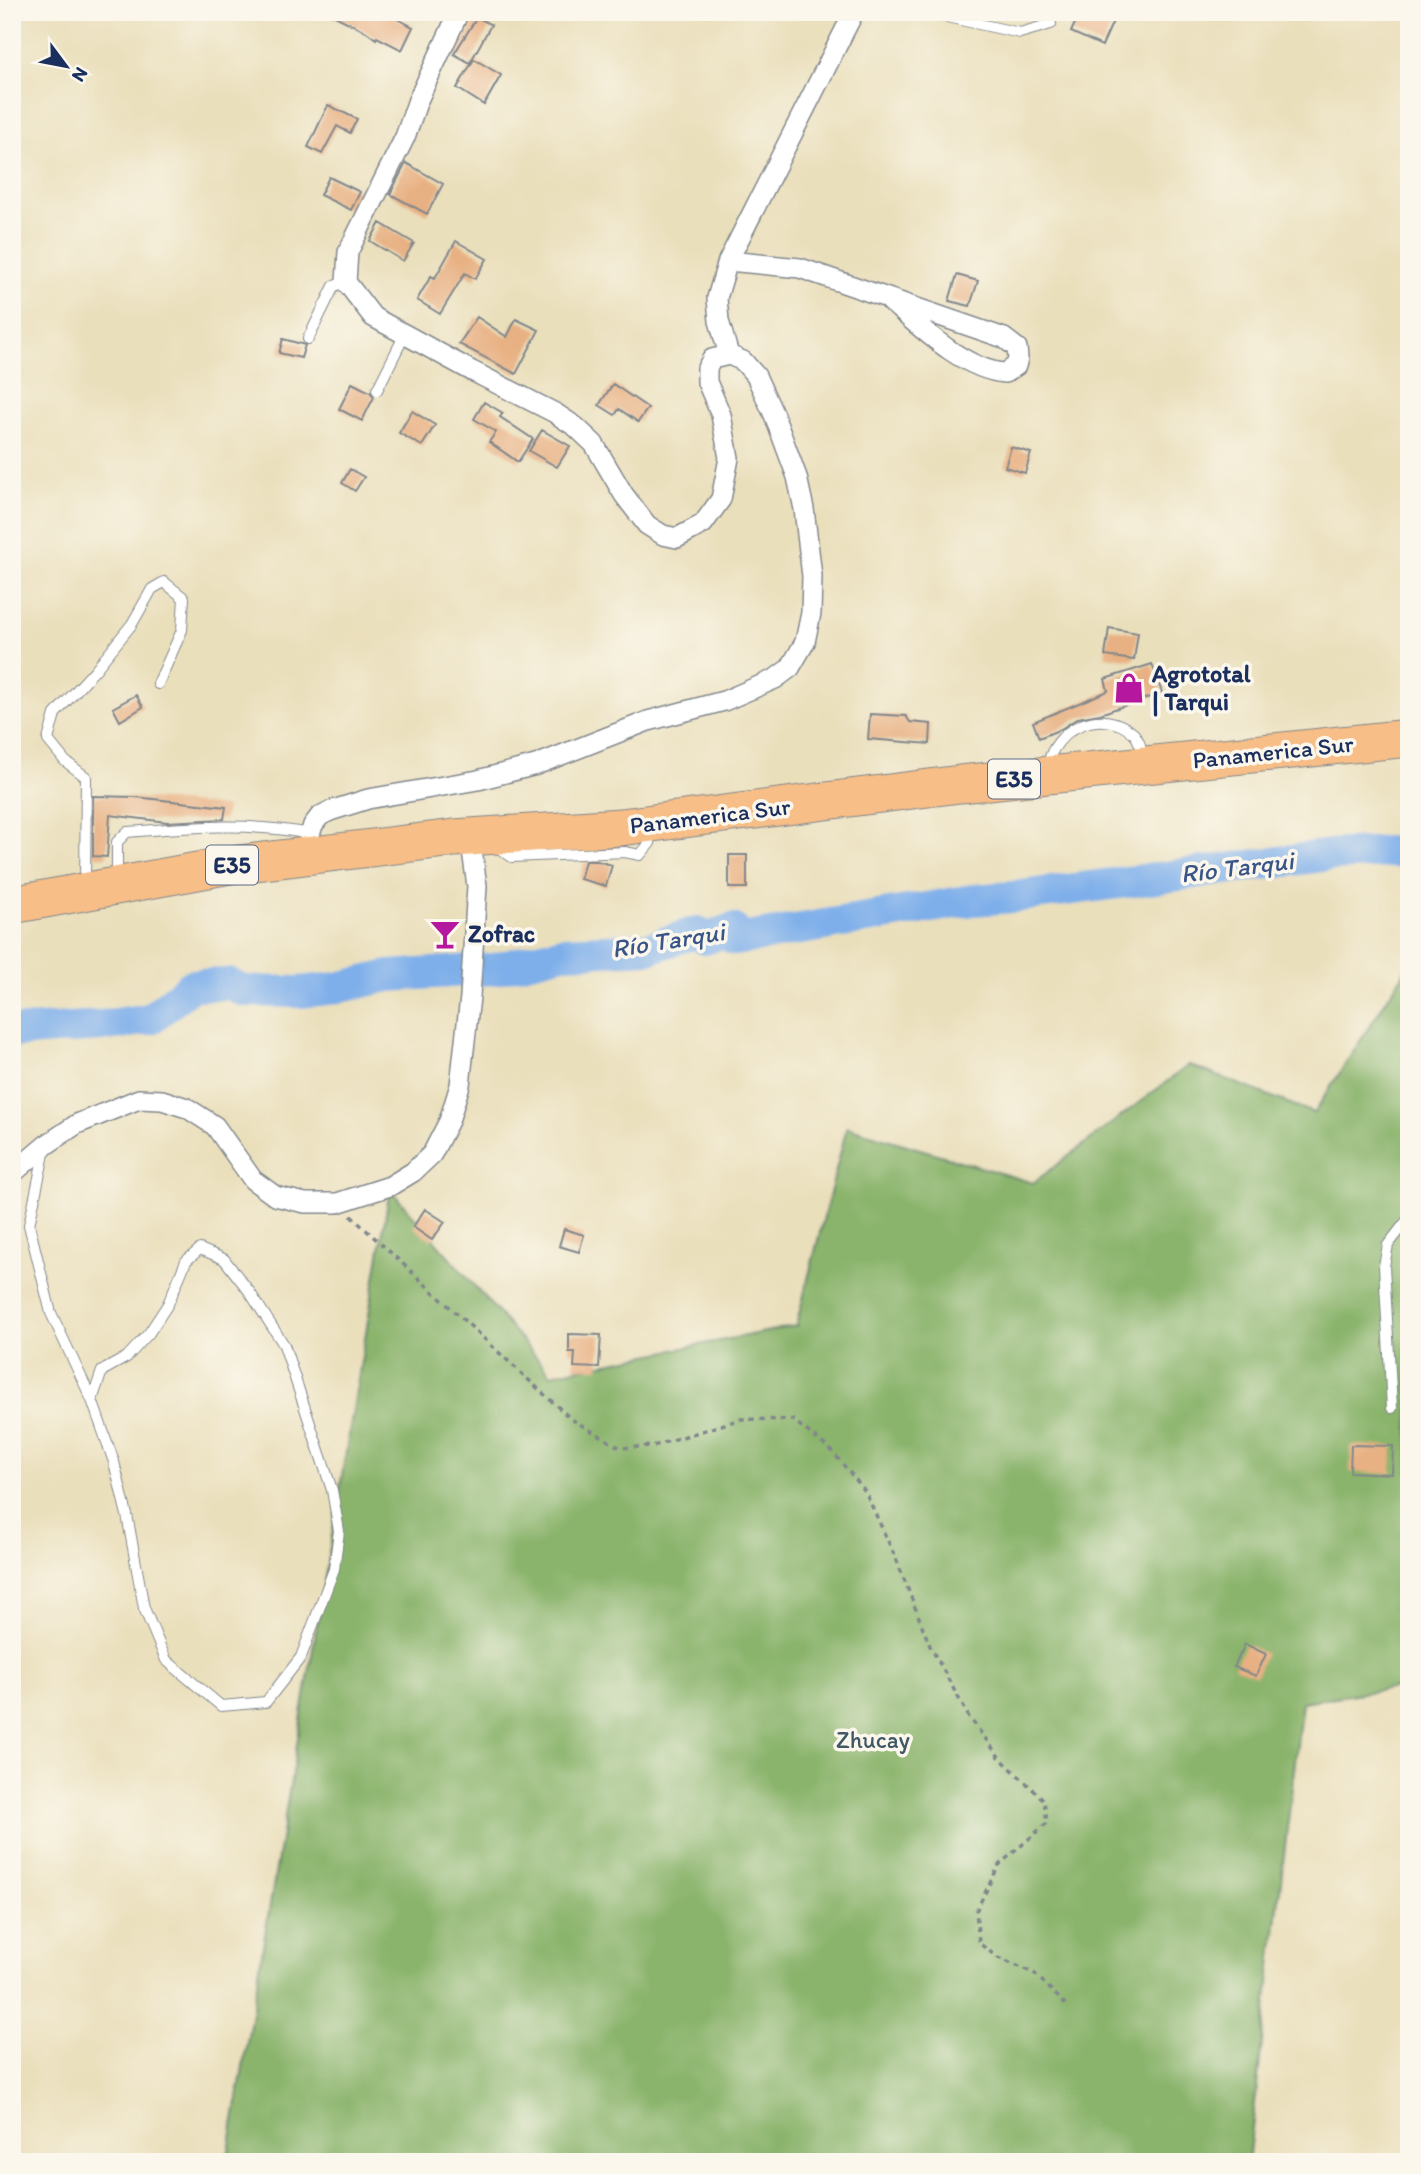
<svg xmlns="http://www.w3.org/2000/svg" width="1421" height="2174" font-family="Itim,sans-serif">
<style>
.forest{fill:#8ab46c;stroke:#527265;stroke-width:2}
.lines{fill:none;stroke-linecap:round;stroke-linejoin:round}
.river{stroke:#7eafea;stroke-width:32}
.building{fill:#e8b183}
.lane-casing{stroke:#82878c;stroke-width:12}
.street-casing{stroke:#82878c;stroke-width:22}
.highway-casing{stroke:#82878c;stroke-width:39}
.path{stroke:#82878c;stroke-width:3.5;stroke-dasharray:5 5;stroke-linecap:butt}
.lane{stroke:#fff;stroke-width:10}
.street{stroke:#fff;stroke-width:19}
.highway{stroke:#f7be87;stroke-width:37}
.labels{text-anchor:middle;stroke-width:7;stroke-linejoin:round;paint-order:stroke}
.shield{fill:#fbf7ec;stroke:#5e6b89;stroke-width:2}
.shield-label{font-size:23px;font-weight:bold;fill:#1b2f5e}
.poi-label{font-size:24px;font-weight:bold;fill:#1b2f5e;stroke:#fbf7ec;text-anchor:start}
.street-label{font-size:24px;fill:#1b2f5e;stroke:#fbf7ec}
.park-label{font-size:24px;fill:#405866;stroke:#fbf7ec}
.water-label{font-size:26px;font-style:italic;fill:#395588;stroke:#fbf7ec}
</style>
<rect width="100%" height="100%" fill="#fbf7ec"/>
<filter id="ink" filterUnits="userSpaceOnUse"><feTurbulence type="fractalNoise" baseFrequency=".0143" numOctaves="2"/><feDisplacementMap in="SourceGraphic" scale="14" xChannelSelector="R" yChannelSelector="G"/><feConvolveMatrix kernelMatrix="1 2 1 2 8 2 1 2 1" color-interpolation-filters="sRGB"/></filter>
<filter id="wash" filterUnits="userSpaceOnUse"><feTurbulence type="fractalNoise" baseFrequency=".00686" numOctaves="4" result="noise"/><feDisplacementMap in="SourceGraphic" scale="28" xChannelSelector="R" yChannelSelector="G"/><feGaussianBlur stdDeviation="1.57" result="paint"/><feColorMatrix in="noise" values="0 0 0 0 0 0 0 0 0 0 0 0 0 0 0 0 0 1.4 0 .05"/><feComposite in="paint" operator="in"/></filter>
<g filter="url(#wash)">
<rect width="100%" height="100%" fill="#eadfbb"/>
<path class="forest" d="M 1409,965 L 1409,1686 L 1302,1702 L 1248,2162 L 227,2162 L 390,1189 L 551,1374 L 796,1326 L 847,1127 L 1033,1183 L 1189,1065 L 1314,1113 Z"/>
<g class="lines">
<path class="river" d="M 12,1032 L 101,1026 L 150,1019 L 192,985 L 230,984 L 244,991 L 299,992 L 337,988 L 389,976 L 494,969 L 563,952 L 649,948 L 697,932 L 705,939 L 733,929 L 735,940 L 973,900 L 1013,897 L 1331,855 L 1409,851"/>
</g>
<g id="blocks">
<path class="building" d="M 327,12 L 384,12 L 413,27 L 402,50 L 377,37 L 376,39 L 365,31 Z
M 1080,12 L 1117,12 L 1102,46 L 1071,32 Z
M 477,17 L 491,25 L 470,63 L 454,54 Z
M 474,59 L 501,75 L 484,105 L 457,88 Z
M 328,105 L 357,119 L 350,133 L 337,126 L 322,154 L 308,147 Z
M 406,163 L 443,184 L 427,214 L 390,194 Z
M 329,177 L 360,192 L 351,210 L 320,195 Z
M 380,223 L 414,243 L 403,261 L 370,241 Z
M 456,241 L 487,259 L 475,279 L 465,273 L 440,314 L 417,300 L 431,276 L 435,278 Z
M 957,275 L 978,281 L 970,306 L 949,301 Z
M 477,317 L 507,337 L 516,319 L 539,330 L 516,374 L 459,344 Z
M 283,339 L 305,345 L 301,358 L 279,353 Z
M 352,383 L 370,392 L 374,397 L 362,421 L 339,409 Z
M 613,384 L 648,408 L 638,422 L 619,409 L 615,415 L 599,405 Z
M 484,402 L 503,413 L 500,417 L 533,439 L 518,462 L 489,442 L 496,432 L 474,419 Z
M 412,411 L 435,425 L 422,446 L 399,433 Z
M 542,430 L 570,446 L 557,467 L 529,451 Z
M 1011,447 L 1031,453 L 1025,473 L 1005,467 Z
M 350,469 L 364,477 L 355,491 L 342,483 Z
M 1109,628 L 1138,633 L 1134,660 L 1105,656 Z
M 1152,664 L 1162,693 L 1100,714 L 1078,718 L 1061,729 L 1039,738 L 1033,722 L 1108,691 L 1105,679 Z
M 136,695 L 143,707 L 120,721 L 113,708 Z
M 870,714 L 906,716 L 910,722 L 931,724 L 930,744 L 868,739 Z
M 93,796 L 135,797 L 226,807 L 224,819 L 167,822 L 110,815 L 107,857 L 93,856 Z
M 729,855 L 747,855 L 747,888 L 729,888 Z
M 585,861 L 597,861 L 612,865 L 606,886 L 580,879 Z
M 425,1209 L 445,1222 L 432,1240 L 413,1227 Z
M 564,1229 L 584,1235 L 579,1252 L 559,1246 Z
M 569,1334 L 601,1335 L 599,1368 L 574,1367 L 575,1352 L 569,1352 Z
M 1351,1445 L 1393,1446 L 1392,1474 L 1350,1472 Z
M 1245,1644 L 1266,1654 L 1256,1676 L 1234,1667 Z"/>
</g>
</g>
<g filter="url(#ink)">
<use href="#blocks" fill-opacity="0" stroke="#82878c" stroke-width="2"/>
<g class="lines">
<g class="lane-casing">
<path id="lane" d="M 924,12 L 1020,33 L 1051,24
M 308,339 L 334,286 L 346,282
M 377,390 L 405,334
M 1047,768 C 1053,729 1101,704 1134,734 C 1140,740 1142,751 1144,759
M 497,847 L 512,857 L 625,852 L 640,855 L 650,843 L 652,830
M 117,879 L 117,842 L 127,832 C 187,827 251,822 310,834
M 85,883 L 86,777 L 65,761 L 48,740 L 55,714 L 95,670 L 132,624 L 152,589 L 164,582 L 184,598 L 182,630 L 158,684
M 45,1149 L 29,1225 L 51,1313 L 92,1400 L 114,1462 L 127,1515 L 144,1608 L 166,1660 L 221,1706 L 266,1702 L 301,1657 L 334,1569 L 339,1531 L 332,1490 L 284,1345 L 249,1291 L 224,1259 L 200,1249 L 186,1261 L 168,1304 L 149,1333 L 127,1357 L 102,1371 L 92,1400
M 1392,1408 L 1384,1266 L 1388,1245 L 1409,1218"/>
</g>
<g class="street-casing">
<path id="street" d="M 728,261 L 800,268 L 1004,338 L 1017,348 L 1018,358 L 1016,366 L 1005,373 C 964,370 920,327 890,301
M 729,355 L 719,321 L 717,298 L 728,261 L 854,12
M 308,855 L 309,838 L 313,825 L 320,816 L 330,811 L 368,799 L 478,780 L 536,765 L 648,721 L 724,701 L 775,679 L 790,668 L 805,642 L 811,613 L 812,576 L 804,509 L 797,477 L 774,415 L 756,376 L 743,361 L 729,355 L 712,359 L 707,368 L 707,382 L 721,415 L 729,458 L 721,499 L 703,524 L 677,538 L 663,535 L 647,525 L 624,495 L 594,444 L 576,427 L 555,413 L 472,371 L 373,317 L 346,282 L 348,252 L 405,137 L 418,100 L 459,12
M 12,1174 L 46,1145 L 77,1124 L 139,1099 L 162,1100 L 187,1108 L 215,1126 L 253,1180 L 275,1196 L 305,1203 L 337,1203 L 390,1186 L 413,1172 L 432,1154 L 449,1121 L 460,1085 L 470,997 L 477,886 L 470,836"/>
</g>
<g class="highway-casing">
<path id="highway" d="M 12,905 L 230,865 L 454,838 L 621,827 L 960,784 L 1409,738"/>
</g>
<path class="path" d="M 351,1216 L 571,1419 L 621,1448 L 653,1446 L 741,1419 L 793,1420 L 832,1451 L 865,1491 L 897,1561 L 930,1646 L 969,1717 L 1000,1758 L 1044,1800 L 1047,1823 L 999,1865 L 976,1911 L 979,1943 L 998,1958 L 1034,1973 L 1068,2007"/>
<use href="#lane" class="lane"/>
<use href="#street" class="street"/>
<use href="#highway" class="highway"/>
</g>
</g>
<defs>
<g id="shop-bare" transform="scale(2.415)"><path d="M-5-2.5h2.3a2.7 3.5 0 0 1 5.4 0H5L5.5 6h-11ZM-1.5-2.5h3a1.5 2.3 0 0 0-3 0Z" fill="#b5179e" stroke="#fbf7ec" stroke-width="2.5" paint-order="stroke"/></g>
<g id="bar-bare" transform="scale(2.415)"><path d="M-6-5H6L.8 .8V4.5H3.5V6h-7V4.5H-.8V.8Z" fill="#b5179e" stroke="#fbf7ec" stroke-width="2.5" paint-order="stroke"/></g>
</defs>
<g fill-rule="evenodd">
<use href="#shop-bare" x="1129" y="688"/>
<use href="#bar-bare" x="445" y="934"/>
</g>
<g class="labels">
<g class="shield">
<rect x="988" y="759.5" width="52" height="39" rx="5"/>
<rect x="206" y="845.5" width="52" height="39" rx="5"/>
</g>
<g class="shield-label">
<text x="1014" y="787">E35</text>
<text x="232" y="873">E35</text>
</g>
<g class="poi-label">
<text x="1152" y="682">Agrototal<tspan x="1152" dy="28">| Tarqui</tspan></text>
<text x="468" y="942">Zofrac</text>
</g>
<g class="street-label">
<text transform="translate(1273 752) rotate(-6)" y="8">Panamerica Sur</text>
<text transform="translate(710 816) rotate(-7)" y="8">Panamerica Sur</text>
</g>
<g class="park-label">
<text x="873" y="1748">Zhucay</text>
</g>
<g class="water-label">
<text transform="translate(1237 867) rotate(-7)" y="9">Río Tarqui</text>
<text transform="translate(668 940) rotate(-9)" y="9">Río Tarqui</text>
</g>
</g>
<rect width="1421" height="2174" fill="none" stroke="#fbf7ec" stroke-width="42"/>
<g transform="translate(66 66) rotate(122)" stroke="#fbf7ec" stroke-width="5" paint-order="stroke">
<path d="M0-5L12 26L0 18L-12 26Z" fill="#1b2f5e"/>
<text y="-10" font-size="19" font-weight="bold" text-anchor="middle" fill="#1b2f5e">N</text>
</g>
</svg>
